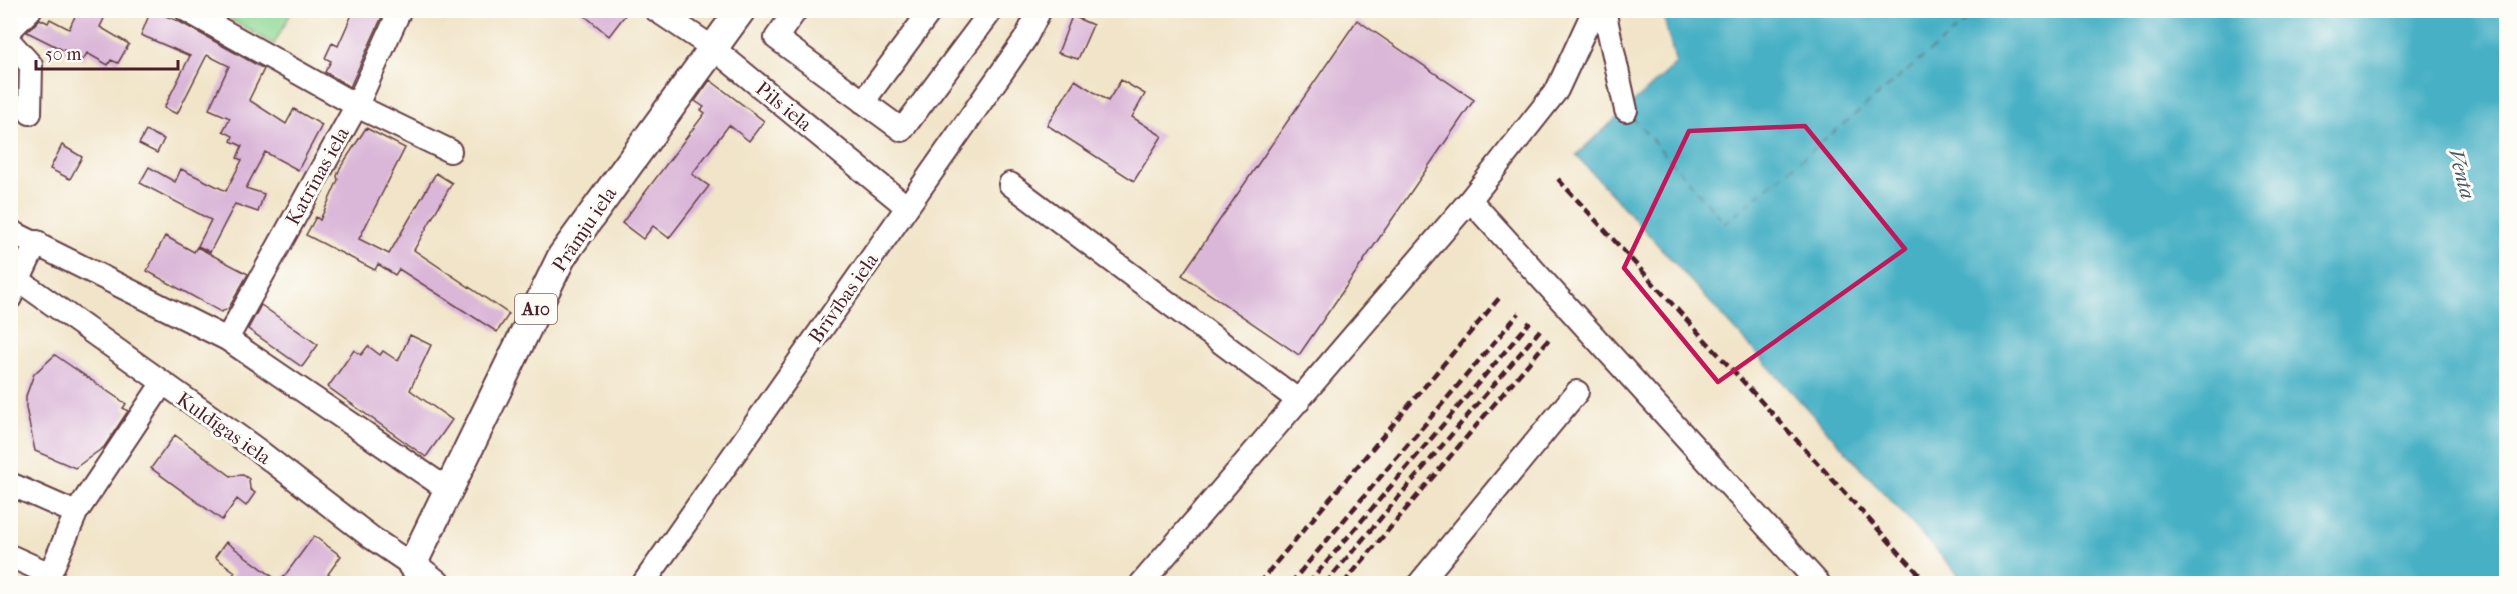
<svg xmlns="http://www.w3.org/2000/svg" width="2517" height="594" font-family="'IM FELL French Canon',serif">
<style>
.green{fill:#8ed894;stroke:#6c7c60;stroke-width:1.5}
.water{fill:#47b0c5;stroke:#486878;stroke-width:1.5}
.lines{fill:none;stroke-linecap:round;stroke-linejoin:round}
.ferry{stroke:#495969;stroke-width:1.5;stroke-dasharray:8 6;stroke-linecap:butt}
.building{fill:#dab6d8}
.minor-casing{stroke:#633d43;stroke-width:26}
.major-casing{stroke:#633d43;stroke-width:32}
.minor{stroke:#fff;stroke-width:22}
.major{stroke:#fff;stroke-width:28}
.rail{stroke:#4a1f2b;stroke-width:4.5;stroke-dasharray:9 4.5;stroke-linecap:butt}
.marked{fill:none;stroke:#c2185b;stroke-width:4.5;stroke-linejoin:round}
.labels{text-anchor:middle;stroke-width:6;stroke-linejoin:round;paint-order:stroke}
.shield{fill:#fdfcf7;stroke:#806168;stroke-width:1.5}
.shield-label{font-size:18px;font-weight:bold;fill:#4a1f2b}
.street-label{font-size:20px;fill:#4a1f2b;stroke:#fdfcf7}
.water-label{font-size:21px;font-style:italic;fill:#495969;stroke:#fdfcf7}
</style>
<rect width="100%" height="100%" fill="#fdfcf7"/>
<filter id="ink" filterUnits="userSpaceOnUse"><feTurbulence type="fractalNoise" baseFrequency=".0167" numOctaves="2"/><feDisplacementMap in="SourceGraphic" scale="12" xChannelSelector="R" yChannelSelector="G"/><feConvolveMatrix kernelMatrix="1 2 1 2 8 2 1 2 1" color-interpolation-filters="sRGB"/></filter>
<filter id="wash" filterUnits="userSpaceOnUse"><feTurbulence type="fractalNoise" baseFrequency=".008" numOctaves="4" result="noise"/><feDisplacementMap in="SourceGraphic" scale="24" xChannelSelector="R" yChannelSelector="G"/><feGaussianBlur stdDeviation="1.35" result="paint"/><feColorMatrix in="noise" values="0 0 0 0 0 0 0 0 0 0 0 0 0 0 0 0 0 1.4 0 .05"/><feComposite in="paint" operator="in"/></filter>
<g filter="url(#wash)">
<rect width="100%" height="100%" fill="#f1e4c8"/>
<path class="green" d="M 216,11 L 292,10 L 292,11 L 274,44 Z"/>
<path class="water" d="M 1662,11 L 2506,11 L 2506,583 L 1966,583 L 1576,155 L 1676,64 Z"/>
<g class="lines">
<path class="ferry" d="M 1632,117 L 1725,223 L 1980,10"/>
</g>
<g id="blocks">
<path class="building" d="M 78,10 L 108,10 L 100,27 L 129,44 L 118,63 L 111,60 L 108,65 L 87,53 L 83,60 L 27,32 L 40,19 L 48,23 L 50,19 L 69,29 Z
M 151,10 L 178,21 L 264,69 L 249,100 L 286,124 L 294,109 L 322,125 L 298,170 L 265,152 L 246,188 L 264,194 L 258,212 L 235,204 L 210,252 L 198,246 L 211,220 L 140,183 L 149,167 L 175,182 L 181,169 L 226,191 L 242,160 L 237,158 L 242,146 L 231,141 L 233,136 L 223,131 L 230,118 L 209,109 L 229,66 L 207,55 L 177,114 L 164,108 L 190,56 L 141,35 Z
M 354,10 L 385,10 L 350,87 L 325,72 L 331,61 L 325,58 L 332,43 L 338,46 Z
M 578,10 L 629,10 L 609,36 Z
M 1072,16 L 1093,25 L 1078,59 L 1058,53 Z
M 1357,20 L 1474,100 L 1299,355 L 1182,275 Z
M 710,80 L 764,121 L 749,141 L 729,125 L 692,174 L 709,186 L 669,238 L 653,226 L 643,239 L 622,223 L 705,113 L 701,110 L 704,107 L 695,101 Z
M 1075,80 L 1108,101 L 1121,80 L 1145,94 L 1132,117 L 1162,136 L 1134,181 L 1047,125 Z
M 366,128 L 405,148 L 359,239 L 389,254 L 436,173 L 452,183 L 414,250 L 509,314 L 497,332 L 399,269 L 395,275 L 378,264 L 375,270 L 306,235 L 316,217 L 320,220 L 338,180 L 337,176 L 340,168 Z
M 146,131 L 164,139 L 157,153 L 139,144 Z
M 62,145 L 82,157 L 70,179 L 50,169 Z
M 165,236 L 194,252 L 197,247 L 248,274 L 228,309 L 221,312 L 147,271 Z
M 261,305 L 318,345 L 302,367 L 248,329 Z
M 410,335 L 431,345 L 410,390 L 452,420 L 426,457 L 328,387 L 354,350 L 361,355 L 368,346 L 380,355 L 383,351 L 398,361 Z
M 55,355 L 126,404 L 123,408 L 128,411 L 104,447 L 75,468 L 35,451 L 26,408 L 26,396 L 34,374 Z
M 175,435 L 231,476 L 243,475 L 249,479 L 250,489 L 255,493 L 246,506 L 237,499 L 222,520 L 151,468 Z
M 314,536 L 341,556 L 328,574 L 342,584 L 227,584 L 235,572 L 215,557 L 226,542 L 280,582 Z"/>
</g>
</g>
<g filter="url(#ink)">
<use href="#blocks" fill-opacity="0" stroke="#633d43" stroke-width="1.5"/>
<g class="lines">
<g class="minor-casing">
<path id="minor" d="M 186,10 L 361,108 L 450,151
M 656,10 L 713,48 L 907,207
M 796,10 L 776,38 L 902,130 L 992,10
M 1604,10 L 1626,110
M 10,30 L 30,10
M 10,42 L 31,65 L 30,113
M 863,102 L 931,10
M 1010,184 L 1299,401
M 1470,200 L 1819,584
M 10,231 L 227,339 L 447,489
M 10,274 L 255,448 L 372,538 L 412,565
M 10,298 L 37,242
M 227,339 L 357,105 L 400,10
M 10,484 L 76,513
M 10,556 L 50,574 L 76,513 L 162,384
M 643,584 L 1025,39 L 1040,10
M 1141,584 L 1470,200 L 1557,90 L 1594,10
M 1419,584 L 1577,392"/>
</g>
<g class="major-casing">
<path id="major" d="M 436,584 L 412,565 L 562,256 L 741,10"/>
</g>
<use href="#minor" class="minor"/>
<use href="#major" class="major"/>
<path class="rail" d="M 1558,179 L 1928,584
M 1258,584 L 1501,296
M 1290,584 L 1519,313
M 1308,584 L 1530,322
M 1325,584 L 1540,330
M 1343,584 L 1549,339"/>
</g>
</g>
<path class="marked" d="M 1805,126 L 1905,249 L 1718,382 L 1624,268 L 1689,131 Z"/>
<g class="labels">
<rect class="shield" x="515" y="294" width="42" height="30" rx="4.5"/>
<g class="shield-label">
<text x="536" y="315">A10</text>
</g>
<g class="street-label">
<text transform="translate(784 106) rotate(39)" y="7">Pils iela</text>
<text transform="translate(317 176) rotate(-61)" y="7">Katrīnas iela</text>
<text transform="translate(584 229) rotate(-56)" y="7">Prāmju iela</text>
<text transform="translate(843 298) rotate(-55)" y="7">Brīvības iela</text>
<text transform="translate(224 428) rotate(35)" y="7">Kuldīgas iela</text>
</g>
<g class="water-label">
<text transform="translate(2462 174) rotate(75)" y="7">Venta</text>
</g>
</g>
<rect width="2517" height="594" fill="none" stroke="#fdfcf7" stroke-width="36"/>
<path d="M36 60v9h142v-9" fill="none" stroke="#4a1f2b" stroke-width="3"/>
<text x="45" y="60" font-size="18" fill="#4a1f2b" stroke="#fdfcf7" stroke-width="4.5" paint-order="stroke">50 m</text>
</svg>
